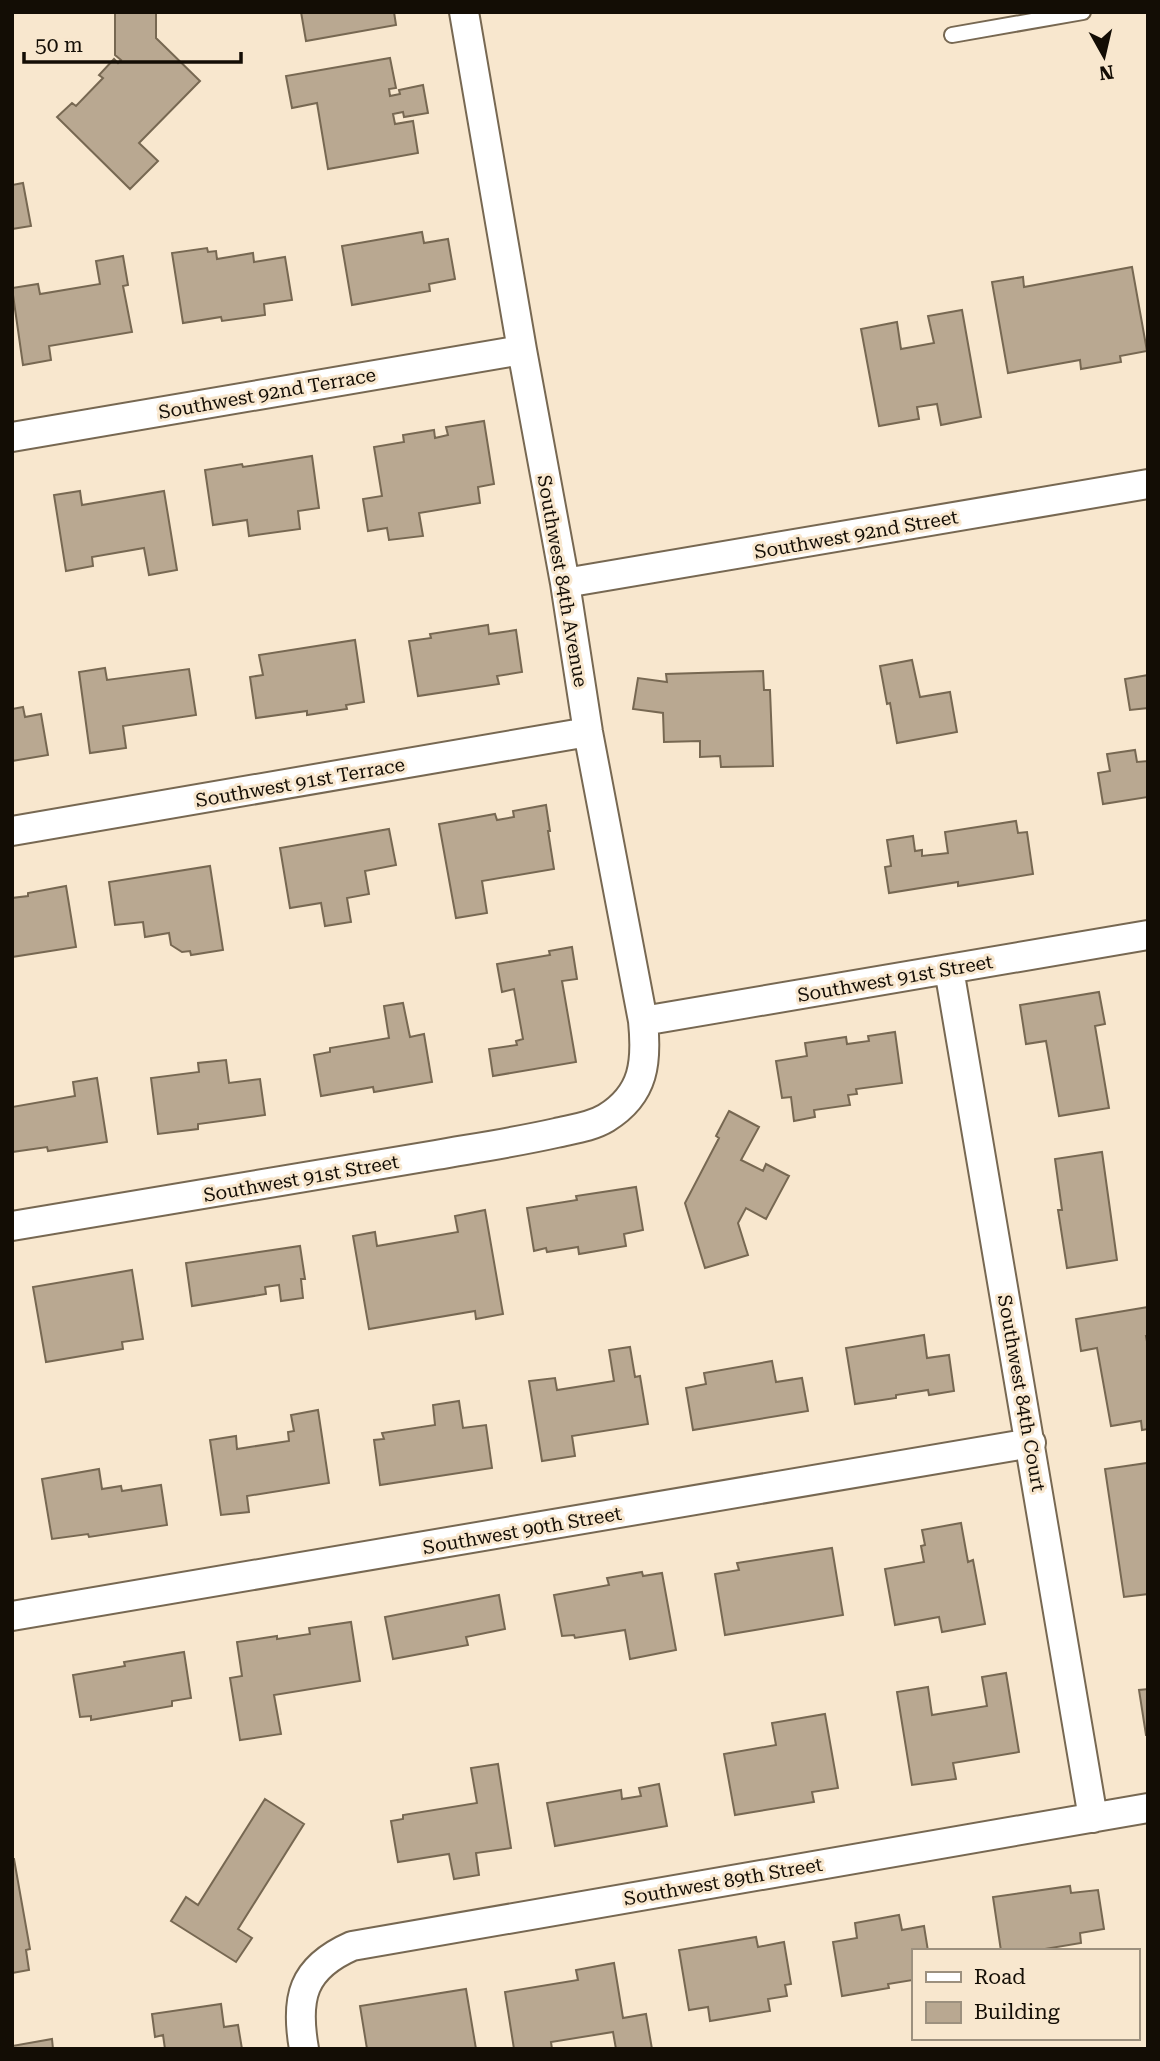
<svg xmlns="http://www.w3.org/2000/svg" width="1160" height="2061" font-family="'Roboto Serif',serif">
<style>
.building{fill:#b9a891;stroke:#776852;stroke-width:2}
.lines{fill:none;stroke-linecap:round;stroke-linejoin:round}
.service-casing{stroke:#776852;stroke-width:18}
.minor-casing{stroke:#776852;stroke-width:32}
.service{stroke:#fff;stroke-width:14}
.minor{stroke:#fff;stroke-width:28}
.labels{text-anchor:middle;stroke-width:6;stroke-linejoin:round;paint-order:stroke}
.street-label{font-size:19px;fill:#130d05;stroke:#f8e7ce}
</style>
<rect width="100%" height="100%" fill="#f8e7ce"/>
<path class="building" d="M 115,12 L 156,12 L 156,38 L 200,81 L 139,143 L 158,161 L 130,189 L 57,117 L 72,103 L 76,106 L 103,78 L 99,75 L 114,59 L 118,63 L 121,60 L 115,55 Z
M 301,12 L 394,12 L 396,25 L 306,41 Z
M 390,58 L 396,88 L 389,89 L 390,96 L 400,94 L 399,90 L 423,85 L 428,113 L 404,117 L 403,112 L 393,114 L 395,124 L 413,121 L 418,153 L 328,169 L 317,103 L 292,108 L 286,76 Z
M 23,183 L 31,226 L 12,229 L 12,185 Z
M 422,232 L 424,243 L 448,239 L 455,279 L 429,284 L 430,291 L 352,305 L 342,246 Z
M 207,248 L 208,252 L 216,251 L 217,259 L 253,253 L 254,262 L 285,257 L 292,300 L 264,304 L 265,315 L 222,321 L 221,317 L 183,323 L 172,253 Z
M 123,256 L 128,285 L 123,286 L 132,332 L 49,346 L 51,360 L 23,365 L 12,288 L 38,284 L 40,294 L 100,284 L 96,261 Z
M 1132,267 L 1147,351 L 1120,356 L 1121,362 L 1081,369 L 1080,360 L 1008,373 L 992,282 L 1023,277 L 1024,287 Z
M 962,310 L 981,417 L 941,425 L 937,404 L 917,407 L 919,419 L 879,426 L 861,329 L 897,322 L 901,349 L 934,343 L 928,316 Z
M 484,421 L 494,484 L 478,487 L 480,503 L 419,513 L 423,536 L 389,540 L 387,528 L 368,531 L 363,499 L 382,496 L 374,447 L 404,442 L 403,435 L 434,430 L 435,438 L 448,435 L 446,427 Z
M 312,456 L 319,508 L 298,511 L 300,529 L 249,536 L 247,520 L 213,525 L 205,470 L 242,464 L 243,467 Z
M 80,491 L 82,505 L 164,491 L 177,570 L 149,575 L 144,548 L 92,557 L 93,566 L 66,571 L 54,495 Z
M 488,625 L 489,634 L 516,630 L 522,672 L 497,676 L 499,684 L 418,696 L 409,641 L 431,638 L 430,634 Z
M 355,640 L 364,702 L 346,705 L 347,709 L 307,715 L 307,711 L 256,718 L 250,677 L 263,675 L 259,655 Z
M 912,660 L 920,697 L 950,692 L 957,732 L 897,743 L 890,703 L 887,704 L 880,666 Z
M 105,668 L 107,680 L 189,669 L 196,715 L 123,726 L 126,748 L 90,753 L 79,672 Z
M 763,671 L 764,690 L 770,690 L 773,766 L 721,767 L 720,756 L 700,757 L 700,741 L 664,742 L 663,713 L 633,709 L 638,678 L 667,682 L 666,674 Z
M 1148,675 L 1148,708 L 1130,710 L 1125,679 Z
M 23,707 L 25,717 L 41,714 L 48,755 L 12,761 L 12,709 Z
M 1135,750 L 1137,762 L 1148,761 L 1148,797 L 1103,804 L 1098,773 L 1110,771 L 1107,754 Z
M 546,805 L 550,831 L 548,831 L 554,869 L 482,881 L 487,913 L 456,918 L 439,824 L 495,814 L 497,820 L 514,817 L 513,811 Z
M 1016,821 L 1018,833 L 1027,832 L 1033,874 L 958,886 L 958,882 L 889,893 L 885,867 L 891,866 L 887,840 L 913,836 L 915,851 L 922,850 L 922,856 L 948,853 L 945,832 Z
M 389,829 L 396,865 L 365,871 L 369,894 L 347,898 L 351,922 L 325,926 L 321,903 L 290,908 L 280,848 Z
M 210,866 L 223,950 L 191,955 L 190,951 L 182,952 L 171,945 L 169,933 L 145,937 L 143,922 L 115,925 L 109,882 Z
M 66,886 L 76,947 L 12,957 L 12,898 L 28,896 L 28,893 Z
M 572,947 L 577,979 L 562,981 L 576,1062 L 493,1076 L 489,1049 L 517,1045 L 516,1041 L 523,1039 L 514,989 L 502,992 L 497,964 L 550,955 L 549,951 Z
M 1099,992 L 1105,1024 L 1095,1026 L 1109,1108 L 1059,1116 L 1046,1041 L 1026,1044 L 1020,1005 Z
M 403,1003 L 410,1037 L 424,1034 L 432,1082 L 374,1092 L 373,1087 L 321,1096 L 314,1055 L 330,1052 L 330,1048 L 389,1038 L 384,1006 Z
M 895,1032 L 902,1083 L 856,1089 L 857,1094 L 848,1095 L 850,1105 L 814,1110 L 815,1117 L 794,1121 L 791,1097 L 782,1098 L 776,1061 L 807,1056 L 805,1043 L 846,1037 L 847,1044 L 869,1041 L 868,1036 Z
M 226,1060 L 229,1083 L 260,1079 L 265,1115 L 198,1124 L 198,1129 L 158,1134 L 151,1078 L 199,1072 L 198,1063 Z
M 97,1078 L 107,1142 L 48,1151 L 47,1147 L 12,1152 L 12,1107 L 75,1096 L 73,1082 Z
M 729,1111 L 759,1127 L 741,1160 L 763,1171 L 766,1164 L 789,1176 L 766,1219 L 746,1208 L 738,1223 L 748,1255 L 705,1268 L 685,1203 L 719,1138 L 716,1136 Z
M 1102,1152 L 1117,1260 L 1067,1268 L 1058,1210 L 1062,1210 L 1055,1159 Z
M 636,1187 L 643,1230 L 624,1234 L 626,1246 L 579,1254 L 578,1247 L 547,1252 L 546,1248 L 534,1251 L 527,1208 L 577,1200 L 576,1196 Z
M 485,1210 L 503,1314 L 476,1319 L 475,1311 L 369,1329 L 353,1236 L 375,1232 L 377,1246 L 458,1232 L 455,1216 Z
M 300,1246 L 305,1279 L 301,1279 L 303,1298 L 281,1301 L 279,1285 L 265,1287 L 266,1294 L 192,1306 L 186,1263 Z
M 132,1270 L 143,1339 L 122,1342 L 123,1349 L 46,1362 L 33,1287 Z
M 1148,1307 L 1148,1336 L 1146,1336 L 1148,1347 L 1148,1429 L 1142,1430 L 1141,1421 L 1111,1426 L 1097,1348 L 1081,1351 L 1076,1319 Z
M 924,1335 L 927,1358 L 949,1355 L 954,1391 L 929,1395 L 928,1390 L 896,1395 L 896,1398 L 855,1404 L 846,1348 Z
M 630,1347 L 635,1377 L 640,1376 L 648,1424 L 572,1436 L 575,1456 L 542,1461 L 529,1381 L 555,1378 L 557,1390 L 614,1381 L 609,1350 Z
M 772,1361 L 776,1382 L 802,1378 L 808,1411 L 693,1430 L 686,1388 L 706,1384 L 704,1373 Z
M 459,1401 L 463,1428 L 486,1425 L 492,1468 L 380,1485 L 374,1440 L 384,1439 L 382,1433 L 435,1425 L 433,1405 Z
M 318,1410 L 329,1483 L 247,1496 L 249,1512 L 221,1515 L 210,1440 L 236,1436 L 237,1449 L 289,1441 L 288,1432 L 294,1431 L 291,1415 Z
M 1147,1463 L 1148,1594 L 1124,1597 L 1105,1469 Z
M 99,1469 L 102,1489 L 121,1486 L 122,1491 L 161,1485 L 167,1525 L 89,1537 L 88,1534 L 52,1539 L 42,1479 Z
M 961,1523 L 968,1562 L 973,1560 L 985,1624 L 942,1632 L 939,1617 L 895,1625 L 885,1569 L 924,1562 L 921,1546 L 925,1545 L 922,1530 Z
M 832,1548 L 843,1615 L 725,1635 L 715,1574 L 739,1570 L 737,1563 Z
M 642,1572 L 643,1576 L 662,1573 L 676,1650 L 630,1659 L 625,1630 L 575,1638 L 574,1635 L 562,1636 L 554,1595 L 609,1585 L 607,1578 Z
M 499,1595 L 505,1629 L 466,1637 L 468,1645 L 393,1659 L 385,1617 Z
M 351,1622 L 360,1681 L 274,1695 L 281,1734 L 240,1740 L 230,1678 L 242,1676 L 237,1642 L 277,1636 L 277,1639 L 310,1634 L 309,1628 Z
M 184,1652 L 191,1698 L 172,1701 L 172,1706 L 91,1720 L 91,1716 L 80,1717 L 73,1675 L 125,1666 L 124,1662 Z
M 1006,1673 L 1019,1752 L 953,1763 L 956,1779 L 912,1785 L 897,1692 L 928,1687 L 932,1715 L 987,1706 L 982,1677 Z
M 1148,1689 L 1148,1735 L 1146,1735 L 1139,1690 Z
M 825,1714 L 838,1788 L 812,1792 L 814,1802 L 735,1815 L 724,1754 L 776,1745 L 772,1723 Z
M 498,1764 L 511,1848 L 476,1853 L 479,1875 L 454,1879 L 449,1854 L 398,1862 L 391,1821 L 403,1819 L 403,1815 L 477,1803 L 471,1768 Z
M 659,1784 L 667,1826 L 555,1846 L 547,1803 L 621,1790 L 622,1799 L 641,1796 L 639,1788 Z
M 265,1799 L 304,1824 L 238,1929 L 252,1938 L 236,1962 L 171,1921 L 186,1897 L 198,1905 Z
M 12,1859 L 14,1859 L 30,1949 L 26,1950 L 29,1970 L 12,1973 Z
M 1070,1886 L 1071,1893 L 1098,1890 L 1104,1929 L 1080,1933 L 1081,1943 L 1033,1951 L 1001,1951 L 993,1897 Z
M 899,1915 L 902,1930 L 924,1926 L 928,1951 L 913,1951 L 913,1980 L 888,1984 L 889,1988 L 842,1996 L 833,1942 L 857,1938 L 855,1923 Z
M 756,1937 L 758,1947 L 784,1942 L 791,1984 L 785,1985 L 787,1996 L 768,1999 L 770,2011 L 710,2021 L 708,2007 L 689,2010 L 679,1950 Z
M 614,1963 L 623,2018 L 646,2014 L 652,2049 L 616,2049 L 613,2032 L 551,2042 L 552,2049 L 514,2049 L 505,1992 L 578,1980 L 576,1970 Z
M 466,1989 L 476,2049 L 367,2049 L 360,2006 Z
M 221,2004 L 224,2027 L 238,2025 L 242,2049 L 165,2049 L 163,2035 L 155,2037 L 152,2014 Z
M 52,2039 L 53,2049 L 12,2049 L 12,2046 Z"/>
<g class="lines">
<g class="service-casing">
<path id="service" d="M 952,35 L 1083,12"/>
</g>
<g class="minor-casing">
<path id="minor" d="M 12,437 L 522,350
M 565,583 L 1148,484
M 12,831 L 588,732
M 949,969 L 1093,1818
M 643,1021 L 1148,935
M 12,1226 C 153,1202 295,1179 436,1155 C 476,1148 516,1142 556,1133 C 573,1129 591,1127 606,1118 C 645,1094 647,1061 643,1021 L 588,732 L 565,583 L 522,350 L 464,12
M 12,1616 L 1031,1443
M 304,2049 C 295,1998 302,1968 352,1946 L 1148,1808"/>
</g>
<use href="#service" class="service"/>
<use href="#minor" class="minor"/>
</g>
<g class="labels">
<g class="street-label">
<text transform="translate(267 393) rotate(-10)" y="7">Southwest 92nd Terrace</text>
<text transform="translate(856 534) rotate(-10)" y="7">Southwest 92nd Street</text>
<text transform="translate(563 581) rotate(80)" y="7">Southwest 84th Avenue</text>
<text transform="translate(300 782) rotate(-10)" y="7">Southwest 91st Terrace</text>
<text transform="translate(895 978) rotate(-10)" y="7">Southwest 91st Street</text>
<text transform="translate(301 1178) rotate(-10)" y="7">Southwest 91st Street</text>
<text transform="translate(1022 1393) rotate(80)" y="7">Southwest 84th Court</text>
<text transform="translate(522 1530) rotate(-10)" y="7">Southwest 90th Street</text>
<text transform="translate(723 1881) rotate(-10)" y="7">Southwest 89th Street</text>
</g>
</g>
<rect width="1160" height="2061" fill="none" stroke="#130d05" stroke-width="28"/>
<rect x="912" y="1949" width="228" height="91" fill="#f8e7ce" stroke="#9c907e" stroke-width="2"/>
<rect x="926" y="1972" width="35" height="10" fill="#ffffff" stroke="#9c907e" stroke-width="2"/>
<text x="974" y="1984" font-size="21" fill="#130d05">Road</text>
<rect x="926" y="2002" width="35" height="21" fill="#b9a891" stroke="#9c907e" stroke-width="2"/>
<text x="974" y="2019" font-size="21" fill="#130d05">Building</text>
<g transform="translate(1104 56) rotate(172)" stroke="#f8e7ce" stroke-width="5" paint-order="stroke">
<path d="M0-5L12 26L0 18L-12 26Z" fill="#130d05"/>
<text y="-10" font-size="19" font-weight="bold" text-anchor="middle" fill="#130d05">N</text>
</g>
<path d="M24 52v10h217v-10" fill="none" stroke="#130d05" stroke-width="3.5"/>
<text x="35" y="52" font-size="21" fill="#130d05" stroke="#f8e7ce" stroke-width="5" paint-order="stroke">50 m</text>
</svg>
